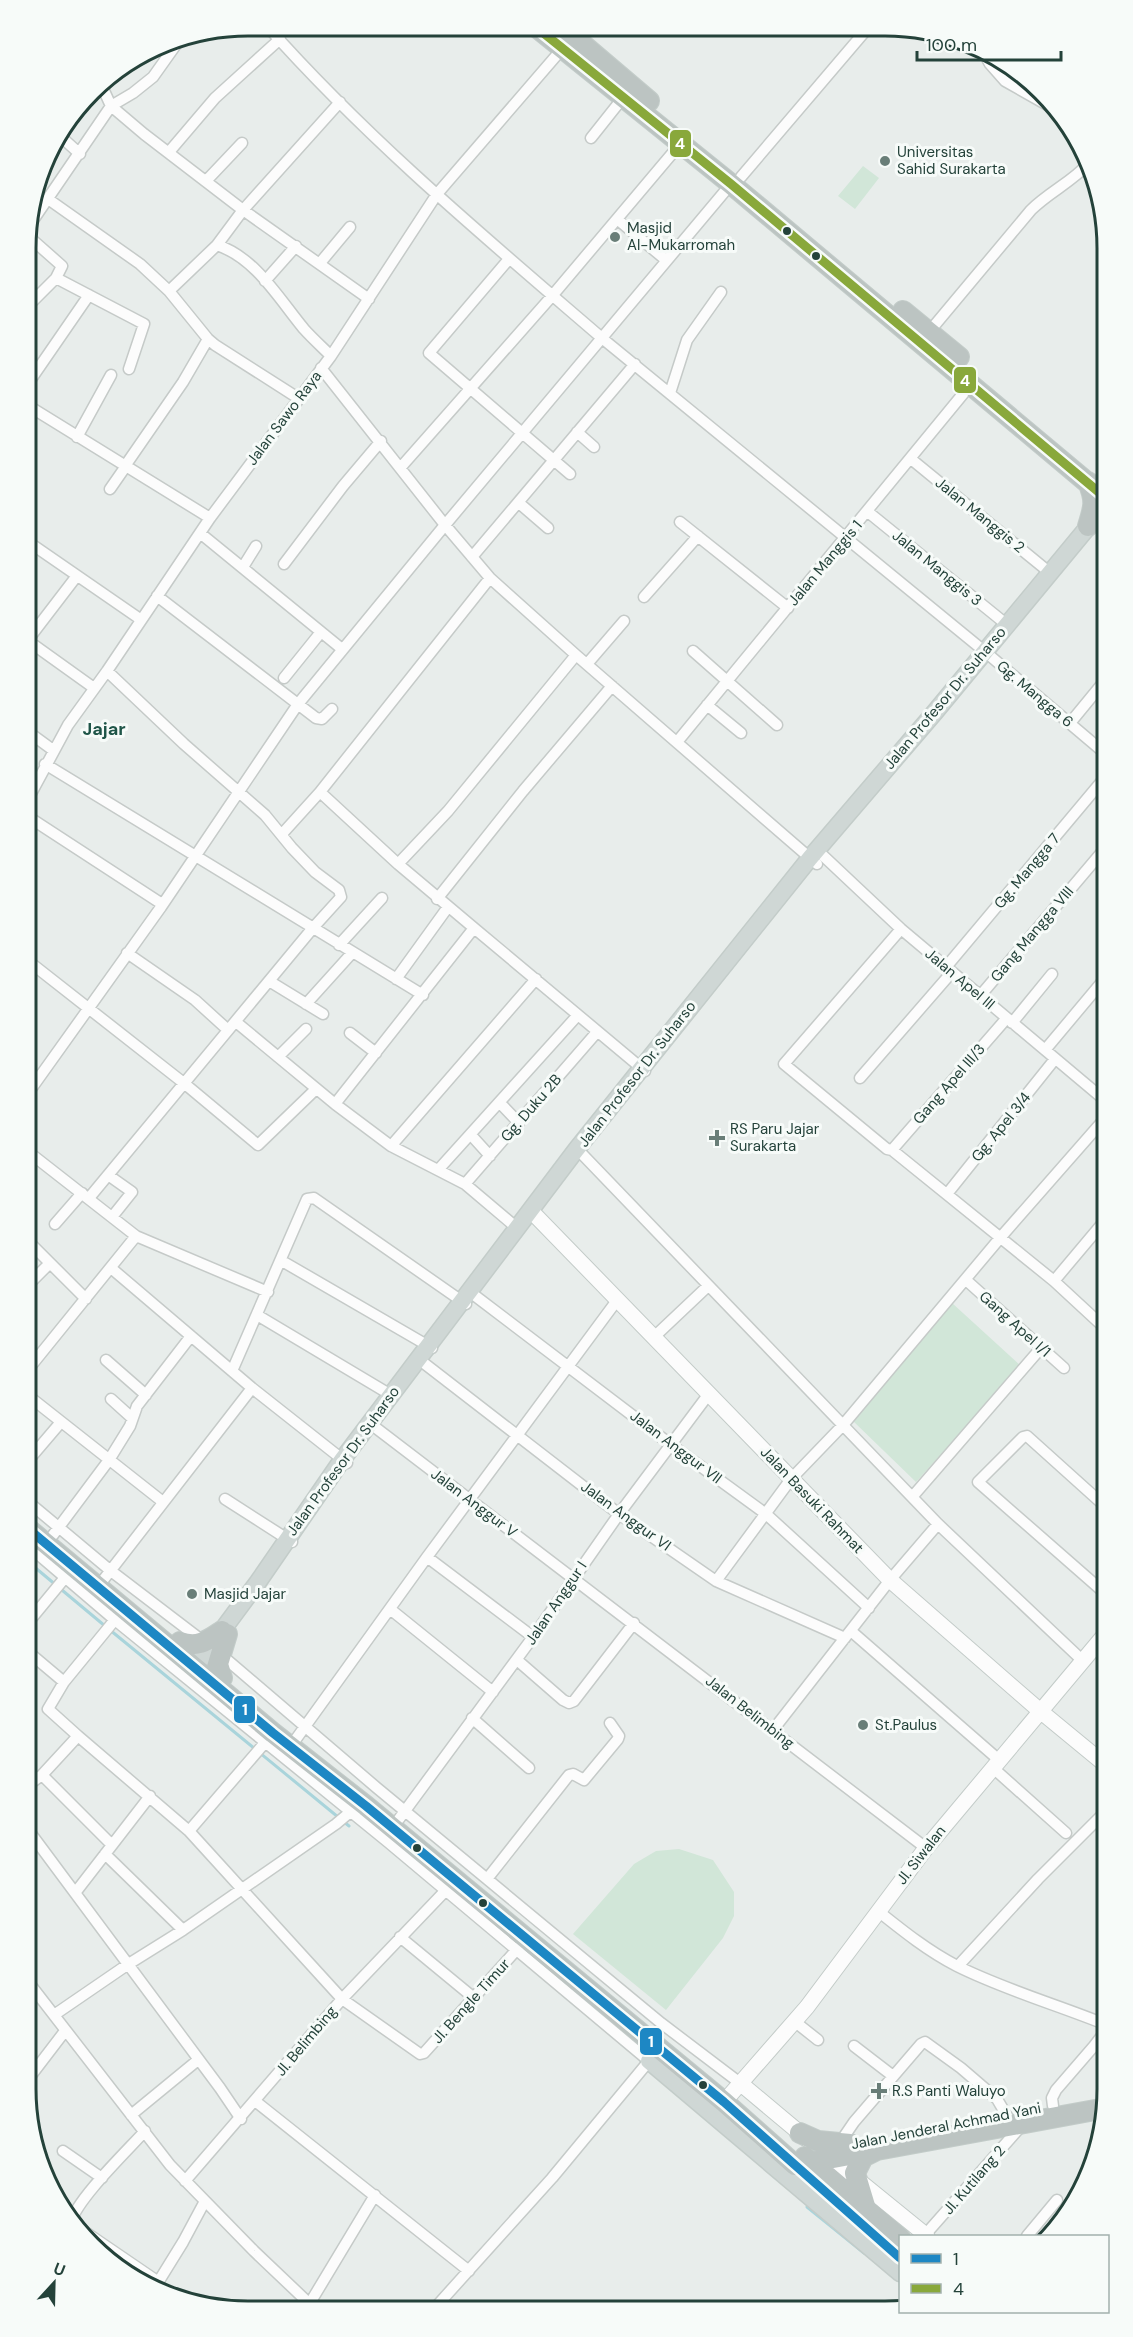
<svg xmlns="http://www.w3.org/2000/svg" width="1133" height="2337" font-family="'DM Sans',sans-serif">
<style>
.green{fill:#d1e6d8}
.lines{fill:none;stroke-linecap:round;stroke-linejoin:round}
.stream{stroke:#a9d4db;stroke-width:3}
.street-casing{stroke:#c5cac8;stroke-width:13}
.secondary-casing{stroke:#c3cbc8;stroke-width:17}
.primary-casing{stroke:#c3ccc9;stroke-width:19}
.highway-casing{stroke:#c3ccc9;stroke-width:22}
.street{stroke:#fcfcfc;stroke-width:10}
.secondary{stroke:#fcfcfc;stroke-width:15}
.primary{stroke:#cfd7d5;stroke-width:16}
.highway{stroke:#bcc4c2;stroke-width:20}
.bus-1-casing{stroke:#f7fbf9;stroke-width:14}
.bus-2-casing{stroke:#f7fbf9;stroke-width:14}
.bus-1{stroke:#1d87c4;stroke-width:9}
.bus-2{stroke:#89a83b;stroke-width:9}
.poi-dot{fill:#697e78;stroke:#f7fbf9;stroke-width:2}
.bus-dot{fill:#24423a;stroke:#f7fbf9;stroke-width:2}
.labels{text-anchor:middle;stroke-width:6;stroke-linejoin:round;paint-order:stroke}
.poi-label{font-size:15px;fill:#24423a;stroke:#f7fbf9;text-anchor:start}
.street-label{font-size:15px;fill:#24423a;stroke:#f7fbf9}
.quarter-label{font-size:18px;font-weight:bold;fill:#1f5548;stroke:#f7fbf9}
.rim{fill:none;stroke:#24423a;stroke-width:3}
.line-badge{stroke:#f7fbf9;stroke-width:2}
.badge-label{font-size:16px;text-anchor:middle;font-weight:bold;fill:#fff}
</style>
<rect width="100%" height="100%" fill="#e8edeb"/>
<path class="green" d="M 863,166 L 879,178 L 855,209 L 838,196 Z
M 952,1303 L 1021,1366 L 916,1482 L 853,1421 Z
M 679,1849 L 713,1860 L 734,1892 L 734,1916 L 723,1938 L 666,2010 L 573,1934 L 634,1864 L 656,1851 Z"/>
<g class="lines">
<path class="stream" d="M 26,1560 L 105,1626
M 110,1630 L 349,1826
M 807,2207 L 864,2253"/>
<g class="street-casing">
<path id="street" d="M 267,26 C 368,140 488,240 603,339 L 989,655 L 1107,755
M 981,48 L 990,64 L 1005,81 L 1058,111
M 100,82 L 111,106 L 144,134 L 243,210 L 369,299
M 59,135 L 80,154
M 591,138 L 618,104
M 169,152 L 215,98 L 280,39
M 741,177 L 867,29
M 206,181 L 242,143
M 48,199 L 140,264 L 169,291 L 208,339 L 215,345 L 298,398
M 617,219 L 666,260
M 27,229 L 111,106 L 133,93 L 153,77 L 180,39
M 217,245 C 256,258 279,299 304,329 C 312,338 322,347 331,356
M 509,259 L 429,353 L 570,474
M 320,263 L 350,227
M 56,278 L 144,324 L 129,369
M 265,281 L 296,246
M 169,291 L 217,245 L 243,210 L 340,102
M 27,307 L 56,278 L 62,266 L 27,235
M 929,332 L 1031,210 C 1049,192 1072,182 1089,163
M 321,368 L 445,525 L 490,578 L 576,655 L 817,864
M 27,385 L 89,295
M 670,393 L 687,340 L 721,292
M 27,405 L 210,518
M 577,432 L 594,447
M 77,437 L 111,375
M 911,459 L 1049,572
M 125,466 L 183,382 L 208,339
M 401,467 L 552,296 L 681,143
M 110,489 L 126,466
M 519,503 L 548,528
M 868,512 L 1006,624
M 680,522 L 788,608
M 200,533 L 342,649
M 27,541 L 140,619
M 472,557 L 635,364
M 284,564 L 343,486 L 381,441
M 243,567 L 256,546
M 157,596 L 316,718 L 322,719 L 332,709
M 644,597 L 698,536
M 27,640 L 94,688
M 27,641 L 76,577
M 693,651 L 777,725
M 587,664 L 624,621
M 284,678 L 321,632
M 707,705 L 741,733
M 1070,723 L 1107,678
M 27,731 L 53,750
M 677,742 L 972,383
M 45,764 L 423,995
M 27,801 L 68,725 L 107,671 L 210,518 L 331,356 L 437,194 L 562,49
M 27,816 L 162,904
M 282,834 L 320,792
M 817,850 L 901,929 L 1107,1102
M 398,864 L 448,811 L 576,655
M 437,899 L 523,791 L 612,686
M 474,928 L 398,864 L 320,792 L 490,578
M 901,929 L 784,1064 L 887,1149 L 892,1150 L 1054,1281 L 1107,1330
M 339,945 L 382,898
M 127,953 L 195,1000 L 228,1030
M 27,960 L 185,1084 L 258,1145 L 316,1089
M 946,967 L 1107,775
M 396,979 L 448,907
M 269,981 L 323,1014
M 980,996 L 1107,846
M 306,1004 L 352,953
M 236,1022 L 335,1104
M 1012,1023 L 1052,974
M 350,1033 L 376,1053
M 1045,1050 L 1107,976
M 278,1057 L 306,1029
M 860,1078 L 952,972
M 26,1096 L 161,907 L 298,704 L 445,525 L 731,184
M 500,1103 L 519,1123
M 471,1135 L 490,1156
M 391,1146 L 536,979
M 26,1150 L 136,1236 L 268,1292
M 892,1150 L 1006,1019
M 582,1154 L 938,1524 L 1083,1661
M 438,1170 L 578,1015
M 108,1175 L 132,1192 L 112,1217
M 465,1184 L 597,1032
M 947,1194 L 1055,1059
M 89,1198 L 312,929 L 341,897 L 339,890 L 315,872 L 292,848 L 265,815 L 184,744 L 107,671
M 55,1224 L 82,1193
M 517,1228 L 465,1184 L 391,1146 L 335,1104 L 474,928 L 645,1071
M 26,1239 L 86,1299
M 282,1261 L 432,1348
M 111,1268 L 252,1388 L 347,1463
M 966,1280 L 1064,1368
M 1054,1281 L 1107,1218
M 26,1287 L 50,1263
M 474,1295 L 670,1444 L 766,1514 L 869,1608
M 257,1315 L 391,1395
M 654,1337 L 708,1286
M 106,1360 L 146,1395
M 425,1364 L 619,1514 L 716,1581 L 845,1638
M 232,1371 L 307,1199 L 314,1198 L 466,1304
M 26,1372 L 136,1236
M 26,1394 L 163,1502
M 111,1399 L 132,1418
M 376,1428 L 926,1848
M 26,1463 L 61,1422
M 913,1496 L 1041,1348
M 225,1499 L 292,1542
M 26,1500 L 111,1571 L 204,1642
M 53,1535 L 109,1460 L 130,1426 L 137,1406 L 191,1336
M 26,1544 L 115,1620 L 388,1842 L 649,2061 L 552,2178 L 433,2310
M 427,1557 L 533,1637
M 104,1579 L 252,1388
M 716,1581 L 791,1479 L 843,1425 L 1000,1238 L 1107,1116
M 1107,1595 L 978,1482 L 1023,1437 L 1027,1436 L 1107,1508
M 390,1609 L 493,1692
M 26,1625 L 68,1574
M 851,1631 L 999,1760
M 26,1650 L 64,1682 L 48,1709 L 78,1736 L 42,1775 L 31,1783
M 219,1653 L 377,1788 L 661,2023 L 740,2083
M 517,1660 L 563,1700 L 569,1703 L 574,1701 L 634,1623
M 64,1682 L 118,1616
M 472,1718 L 529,1768
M 773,1730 L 890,1580 L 938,1524
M 78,1736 L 189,1831
M 269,1738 L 189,1831 L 342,1999 L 420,2054 L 424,2053 L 520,1946
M 296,1739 L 427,1557 L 618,1299
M 992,1767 L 1066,1833
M 42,1775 L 112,1845
M 399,1819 L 533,1637 L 619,1514 L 708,1395
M 26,1827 L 220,2088 L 241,2119
M 105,1854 L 183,1930
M 487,1879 L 569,1775 L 573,1774 L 584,1780 L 618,1739 L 619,1736 L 610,1723
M 75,1893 L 150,1796
M 878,1911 C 903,1931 928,1951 957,1966 C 1005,1990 1058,2005 1107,2025
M 400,1937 L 474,1998
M 958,1966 L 1038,1879 L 1107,1810
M 26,1979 L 170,2165 L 254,2251 L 316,2310
M 54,2015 L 127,1965 L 183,1930 L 336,1824 L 355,1808
M 794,2021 L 818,2040
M 854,2046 L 893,2076
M 26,2082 L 65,2031
M 255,2101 L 469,2271
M 1053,2106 L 1052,2098 L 1056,2090 L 1094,2046 L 1107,2029
M 131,2115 L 198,2060
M 839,2144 L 854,2122 L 921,2044 L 925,2042 L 961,2068 L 997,2099 L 1007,2116
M 63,2151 L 102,2178
M 185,2181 L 342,1999 L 449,1887
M 60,2207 L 73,2213
M 71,2222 C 77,2199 127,2151 145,2131
M 72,2223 L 157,2281
M 925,2235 L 1023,2124
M 1027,2236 L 1057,2200
M 154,2289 L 183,2242 L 205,2201
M 307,2308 L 375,2195"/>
</g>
<g class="secondary-casing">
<path id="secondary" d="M 535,1215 L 890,1580 L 1039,1710 L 1107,1766
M 740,2083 L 807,2139
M 731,2094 L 807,2007 L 926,1848 L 1107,1632
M 826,2154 L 927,2236"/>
</g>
<g class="primary-casing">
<path id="primary" d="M 195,1667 L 258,1582 L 342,1460 L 576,1150 L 810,858 L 935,712 L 1107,504
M 649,2061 L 900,2273
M 795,2165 L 900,2258"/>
</g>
<g class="highway-casing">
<path id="highway" d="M 536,27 L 731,184 L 1107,499
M 562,27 L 649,101
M 903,311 L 959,357
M 1088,482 C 1096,501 1094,507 1088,526
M 26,1527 L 273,1733 L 366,1806 L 724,2102 L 795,2165 L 1106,2108
M 180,1642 C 198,1648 207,1641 222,1631
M 222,1678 L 218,1664 L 227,1634
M 800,2133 L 818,2141 L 850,2144
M 805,2157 L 900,2238
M 865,2206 L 855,2173 L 863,2157 L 875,2151"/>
</g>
<use href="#street" class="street"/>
<use href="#secondary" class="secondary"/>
<use href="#primary" class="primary"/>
<use href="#highway" class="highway"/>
<g class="bus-1-casing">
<path id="bus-1" d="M 26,1527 L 273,1733 L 366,1806 L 724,2102 L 900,2258"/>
</g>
<g class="bus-2-casing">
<path id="bus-2" d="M 536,27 L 731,184 L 1107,499"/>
</g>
<use href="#bus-1" class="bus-1"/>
<use href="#bus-2" class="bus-2"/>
</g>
<g class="poi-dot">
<circle cx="885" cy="161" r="6"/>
<circle cx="615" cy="237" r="6"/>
<path d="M714 1129h6v6h6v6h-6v6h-6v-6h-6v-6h6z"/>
<circle cx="192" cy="1594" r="6"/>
<circle cx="863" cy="1725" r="6"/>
<path d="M876 2082h6v6h6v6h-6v6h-6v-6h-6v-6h6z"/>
</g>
<g class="bus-dot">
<circle cx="787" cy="231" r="5"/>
<circle cx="816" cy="256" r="5"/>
<circle cx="417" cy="1848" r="5"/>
<circle cx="483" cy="1903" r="5"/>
<circle cx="703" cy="2085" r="5"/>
</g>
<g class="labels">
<g class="poi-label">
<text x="897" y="157">Universitas<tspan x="897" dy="17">Sahid Surakarta</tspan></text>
<text x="627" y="233">Masjid<tspan x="627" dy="17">Al-Mukarromah</tspan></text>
<text x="730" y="1134">RS Paru Jajar<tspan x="730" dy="17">Surakarta</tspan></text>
<text x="204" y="1599">Masjid Jajar</text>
<text x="875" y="1730">St.Paulus</text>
<text x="892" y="2096">R.S Panti Waluyo</text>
</g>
<g class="street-label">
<text transform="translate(284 418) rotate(-53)" y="5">Jalan Sawo Raya</text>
<text transform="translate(980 515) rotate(39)" y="5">Jalan Manggis 2</text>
<text transform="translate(825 563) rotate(-50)" y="5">Jalan Manggis 1</text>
<text transform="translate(937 568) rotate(39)" y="5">Jalan Manggis 3</text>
<text transform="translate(1035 694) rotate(40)" y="5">Gg. Mangga 6</text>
<text transform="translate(945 698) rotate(-50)" y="5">Jalan Profesor Dr. Suharso</text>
<text transform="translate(1027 871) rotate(-50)" y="5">Gg. Mangga 7</text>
<text transform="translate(1032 934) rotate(-50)" y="5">Gang Mangga VIII</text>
<text transform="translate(960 979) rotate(40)" y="5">Jalan Apel III</text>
<text transform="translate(637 1074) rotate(-52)" y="5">Jalan Profesor Dr. Suharso</text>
<text transform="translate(949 1084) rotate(-49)" y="5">Gang Apel III/3</text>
<text transform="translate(531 1108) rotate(-49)" y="5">Gg. Duku 2B</text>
<text transform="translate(1001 1127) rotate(-51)" y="5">Gg. Apel 3/4</text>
<text transform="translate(1015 1324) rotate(42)" y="5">Gang Apel I/1</text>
<text transform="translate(676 1447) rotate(37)" y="5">Jalan Anggur VII</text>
<text transform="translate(343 1461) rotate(-54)" y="5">Jalan Profesor Dr. Suharso</text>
<text transform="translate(812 1500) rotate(46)" y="5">Jalan Basuki Rahmat</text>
<text transform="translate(474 1503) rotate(37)" y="5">Jalan Anggur V</text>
<text transform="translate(626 1516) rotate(36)" y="5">Jalan Anggur VI</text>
<text transform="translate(556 1603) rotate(-56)" y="5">Jalan Anggur I</text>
<text transform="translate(750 1712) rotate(38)" y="5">Jalan Belimbing</text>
<text transform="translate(921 1855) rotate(-52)" y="5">Jl. Siwalan</text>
<text transform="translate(471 2001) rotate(-48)" y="5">Jl. Bengle Timur</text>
<text transform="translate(306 2041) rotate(-50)" y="5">Jl. Belimbing</text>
<text transform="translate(946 2126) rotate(-11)" y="5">Jalan Jenderal Achmad Yani</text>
<text transform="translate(974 2180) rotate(-49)" y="5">Jl. Kutilang 2</text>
</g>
<g class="quarter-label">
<text x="104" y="735">Jajar</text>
</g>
</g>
<path d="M0 0H1133V2337H0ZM248 36H885A212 212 0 0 1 1097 248V2089A212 212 0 0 1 885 2301H248A212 212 0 0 1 36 2089V248A212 212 0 0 1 248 36Z" fill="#f7fbf9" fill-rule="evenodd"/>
<path class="rim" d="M248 36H885A212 212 0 0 1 1097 248V2089A212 212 0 0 1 885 2301H248A212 212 0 0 1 36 2089V248A212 212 0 0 1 248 36Z"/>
<g class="line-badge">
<rect x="669" y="129" width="23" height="29" rx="6" fill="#89a83b"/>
<rect x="953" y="366" width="24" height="28" rx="6" fill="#89a83b"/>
<rect x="233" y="1695" width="23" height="29" rx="6" fill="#1d87c4"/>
<rect x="639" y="2027" width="24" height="29" rx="6" fill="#1d87c4"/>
</g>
<g class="badge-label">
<text x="680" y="149">4</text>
<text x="965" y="386">4</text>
<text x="245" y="1715">1</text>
<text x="651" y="2047">1</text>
</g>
<rect x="899" y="2235" width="210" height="78" fill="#f7fbf9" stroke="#a3b1ad" stroke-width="1.5"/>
<rect x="911" y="2254" width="30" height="9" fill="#1d87c4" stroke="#a3b1ad" stroke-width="1.5"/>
<text x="953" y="2265" font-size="18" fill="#24423a">1</text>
<rect x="911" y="2284" width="30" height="9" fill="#89a83b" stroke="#a3b1ad" stroke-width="1.5"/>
<text x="953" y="2295" font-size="18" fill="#24423a">4</text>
<g transform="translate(54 2283) rotate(22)" stroke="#f7fbf9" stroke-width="4.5" paint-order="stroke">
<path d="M0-4.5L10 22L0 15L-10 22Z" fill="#24423a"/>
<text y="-9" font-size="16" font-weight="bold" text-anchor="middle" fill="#24423a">U</text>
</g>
<path d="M917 51v9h144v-9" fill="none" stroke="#24423a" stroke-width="3"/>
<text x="926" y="51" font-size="18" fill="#24423a" stroke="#f7fbf9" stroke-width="4.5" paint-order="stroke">100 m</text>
</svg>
